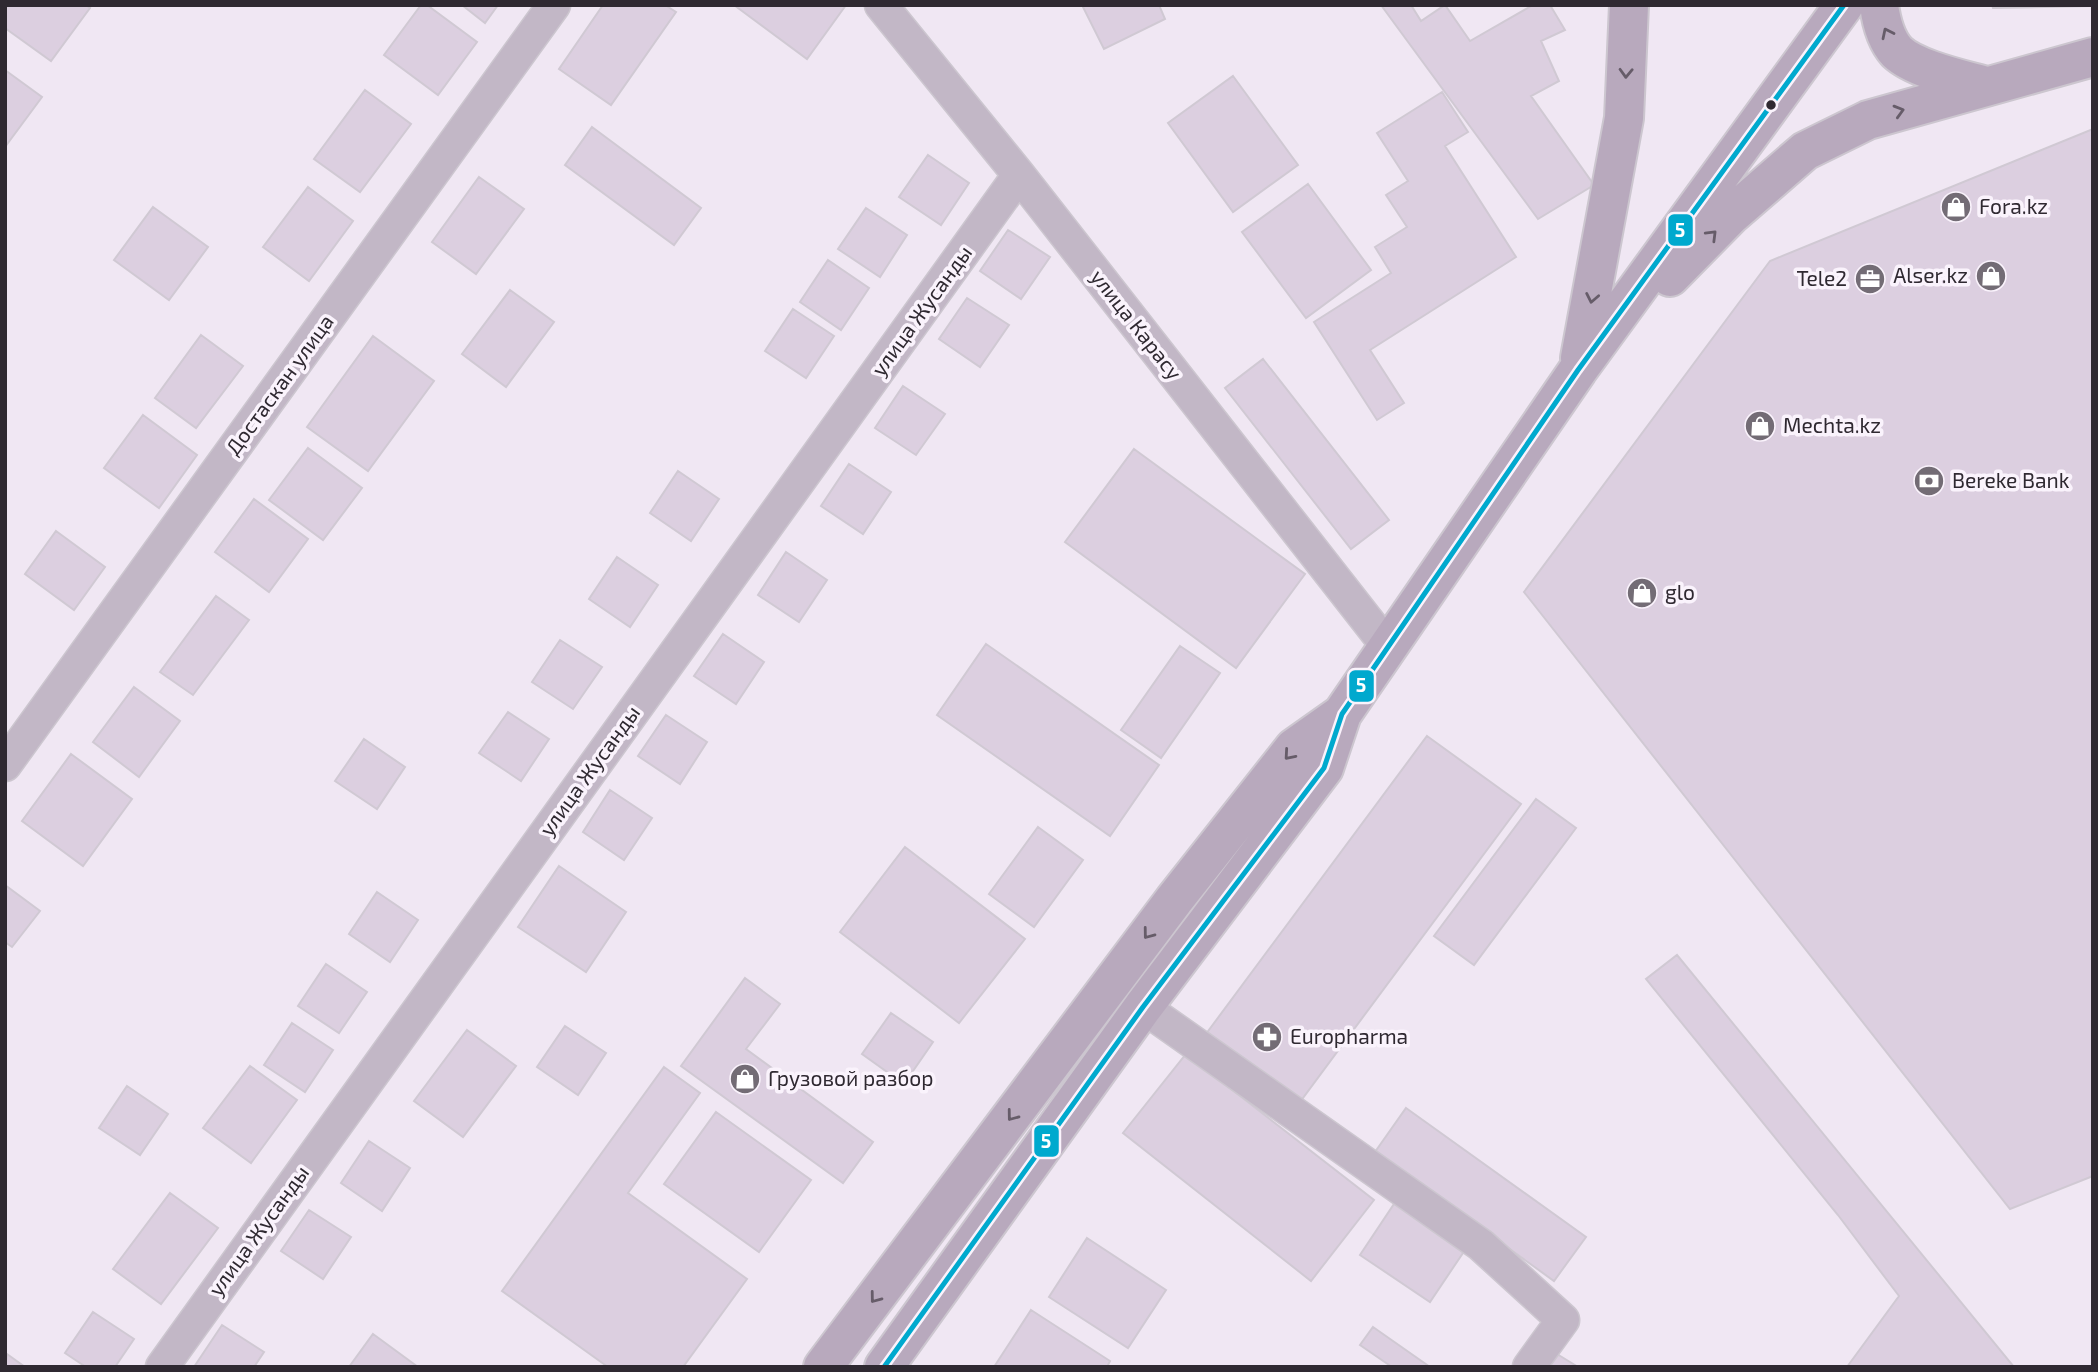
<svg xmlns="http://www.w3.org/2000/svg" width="2098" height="1372" font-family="'Exo 2',sans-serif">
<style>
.building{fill:#dccfe0;stroke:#d0c9d3;stroke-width:2}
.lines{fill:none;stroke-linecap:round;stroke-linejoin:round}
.street-casing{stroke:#ccc6cf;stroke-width:35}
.highway-casing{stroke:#ccc6cf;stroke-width:42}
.street{stroke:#c2b7c6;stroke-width:32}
.highway{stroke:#b8a9bd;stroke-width:38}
.bus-1-casing{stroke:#faf3fc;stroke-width:10}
.bus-1{stroke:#00a9ce;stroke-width:5}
.oneway{stroke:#665c69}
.bus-dot{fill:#2f2931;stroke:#faf3fc;stroke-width:2.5}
.labels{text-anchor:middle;stroke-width:7;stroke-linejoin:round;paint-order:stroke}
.poi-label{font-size:21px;fill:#2f2931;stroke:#faf3fc;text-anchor:start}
.street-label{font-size:21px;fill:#2f2931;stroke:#faf3fc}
.line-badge{stroke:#faf3fc;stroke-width:2.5}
.badge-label{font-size:19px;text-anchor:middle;font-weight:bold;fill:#fff}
</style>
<rect width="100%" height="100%" fill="#f0e7f3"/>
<path class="building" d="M 8,5 L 86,5 L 90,8 L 51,61 L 5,28 L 5,9 Z
M 421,5 L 427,5 L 477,42 L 438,95 L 384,55 Z
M 462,5 L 498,5 L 485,23 Z
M 603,5 L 665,5 L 676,12 L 611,105 L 559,69 Z
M 734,5 L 846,5 L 807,59 Z
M 1082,5 L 1159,5 L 1165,19 L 1104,49 Z
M 1381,5 L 1411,5 L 1421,21 L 1445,5 L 1470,41 L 1533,5 L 1550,5 L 1565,30 L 1541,41 L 1559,81 L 1531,96 L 1594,185 L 1538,219 Z
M 1992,5 L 2093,5 L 2093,6 L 1993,8 Z
M 5,70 L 42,97 L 5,147 Z
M 1233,76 L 1298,165 L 1233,212 L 1168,123 Z
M 365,90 L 411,124 L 360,192 L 314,159 Z
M 1442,92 L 1468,132 L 1445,146 L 1516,257 L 1370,350 L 1404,403 L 1377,420 L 1314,322 L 1391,273 L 1375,247 L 1407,227 L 1386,195 L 1408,181 L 1377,133 Z
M 592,127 L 701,208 L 674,245 L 565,165 Z
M 2093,129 L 2093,1176 L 2010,1209 L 1524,592 L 1770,261 Z
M 928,155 L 969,183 L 941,225 L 899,197 Z
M 479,177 L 524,209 L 476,274 L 432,242 Z
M 1308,184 L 1371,270 L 1306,318 L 1242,232 Z
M 308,187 L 353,221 L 309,281 L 263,247 Z
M 153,207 L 208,247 L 169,300 L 114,260 Z
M 866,208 L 907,235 L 880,277 L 838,249 Z
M 1008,230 L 1050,257 L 1021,299 L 980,271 Z
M 828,260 L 869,288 L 841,330 L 800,302 Z
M 510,290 L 554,322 L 506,387 L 462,354 Z
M 967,298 L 1009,325 L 980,367 L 939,339 Z
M 793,309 L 834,336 L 806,378 L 765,351 Z
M 201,335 L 243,366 L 196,428 L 155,398 Z
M 373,336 L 434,381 L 368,471 L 307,427 Z
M 1263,359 L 1389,520 L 1351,549 L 1225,388 Z
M 903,386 L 945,414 L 916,455 L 875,428 Z
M 143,415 L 197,455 L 159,508 L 104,468 Z
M 308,448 L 362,488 L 323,540 L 269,500 Z
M 1134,449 L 1305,574 L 1236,668 L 1065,542 Z
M 849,464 L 891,492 L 863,534 L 821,506 Z
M 678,471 L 719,499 L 691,541 L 650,513 Z
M 254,499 L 308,539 L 269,592 L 215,552 Z
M 56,531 L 105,567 L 74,610 L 25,574 Z
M 786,552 L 827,580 L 799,622 L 758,595 Z
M 617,557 L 658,585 L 630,627 L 589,599 Z
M 216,596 L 249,620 L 193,695 L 160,672 Z
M 723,634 L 764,662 L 736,704 L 694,676 Z
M 560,640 L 602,667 L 573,709 L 532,682 Z
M 986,644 L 1159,765 L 1110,836 L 937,715 Z
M 1180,646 L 1220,673 L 1161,758 L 1121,730 Z
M 134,687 L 180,721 L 139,777 L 93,742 Z
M 508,712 L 549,739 L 521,781 L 479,753 Z
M 666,715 L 707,742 L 680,784 L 638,756 Z
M 1427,736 L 1521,804 L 1294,1110 L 1200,1042 Z
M 364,739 L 405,767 L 377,809 L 335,781 Z
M 71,754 L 132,799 L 83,866 L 22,821 Z
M 610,790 L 652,818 L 624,860 L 583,832 Z
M 1536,799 L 1576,828 L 1474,965 L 1434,936 Z
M 1038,827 L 1083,860 L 1034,927 L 989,894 Z
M 905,847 L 1025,939 L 959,1023 L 840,932 Z
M 559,866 L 626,912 L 586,972 L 518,927 Z
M 5,885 L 40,911 L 12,947 L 5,942 Z
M 377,892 L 418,920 L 390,962 L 349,934 Z
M 1677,955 L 2014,1367 L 1847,1367 L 1899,1296 L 1838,1215 L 1646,979 Z
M 326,964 L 367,992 L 339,1033 L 298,1006 Z
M 745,978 L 780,1004 L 746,1049 L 873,1142 L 843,1183 L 681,1066 Z
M 891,1013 L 933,1042 L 904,1084 L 862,1054 Z
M 292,1023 L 333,1050 L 305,1092 L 264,1065 Z
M 565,1026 L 606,1053 L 578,1095 L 537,1067 Z
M 467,1030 L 516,1066 L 463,1137 L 414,1101 Z
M 1186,1054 L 1374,1200 L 1311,1281 L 1123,1133 Z
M 250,1066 L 297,1100 L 251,1163 L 203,1128 Z
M 664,1067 L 700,1093 L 628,1193 L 747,1279 L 683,1367 L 608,1367 L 502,1291 Z
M 127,1086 L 168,1114 L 140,1155 L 99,1128 Z
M 1406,1108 L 1586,1237 L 1554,1281 L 1375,1152 Z
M 716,1112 L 811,1180 L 759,1252 L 664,1184 Z
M 369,1141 L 410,1168 L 382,1211 L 341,1183 Z
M 170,1193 L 218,1228 L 161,1304 L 113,1269 Z
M 1396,1201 L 1467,1247 L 1430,1302 L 1360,1255 Z
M 309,1210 L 351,1237 L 323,1279 L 281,1251 Z
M 1087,1238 L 1166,1290 L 1128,1348 L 1049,1297 Z
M 1031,1310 L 1110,1361 L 1107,1367 L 994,1367 Z
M 93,1312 L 134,1339 L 115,1367 L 86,1367 L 65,1353 Z
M 222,1325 L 264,1352 L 254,1367 L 194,1367 Z
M 1373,1327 L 1430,1367 L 1392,1367 L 1360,1345 Z
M 373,1334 L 418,1367 L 349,1367 Z
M 7,1354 L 25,1367 L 5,1367 Z
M 1557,1354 L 1578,1367 L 1549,1367 Z"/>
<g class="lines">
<g class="street-casing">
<path id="street" d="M 881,5 L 1019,175 L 1388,647
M 5,765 L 554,5
M 1143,1007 L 1481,1245 L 1563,1320 L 1529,1367
M 162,1367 L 1019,175"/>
</g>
<g class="highway-casing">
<path id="highway" d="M 1879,5 C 1881,20 1886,40 1897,52 C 1915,69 1961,79 1986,86
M 1670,277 L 1730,216 L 1805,151 L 1868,120 L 2093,57
M 1580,358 L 1624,118 L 1629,5
M 823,1367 L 1174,900 L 1294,748 L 1342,714
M 884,1367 L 1143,1007 L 1324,768 L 1342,714 L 1388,647 L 1578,370 L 1844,5"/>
</g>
<use href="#street" class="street"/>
<use href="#highway" class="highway"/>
<g class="bus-1-casing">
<path id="bus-1" d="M 884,1367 L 1143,1007 L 1324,768 L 1342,714 L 1388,647 L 1578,370 L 1844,5"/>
</g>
<use href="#bus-1" class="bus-1"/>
</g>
<defs><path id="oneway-chevron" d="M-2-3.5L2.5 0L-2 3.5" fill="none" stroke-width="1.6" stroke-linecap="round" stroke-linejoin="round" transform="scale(1.75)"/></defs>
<g class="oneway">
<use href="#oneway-chevron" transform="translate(1887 33) rotate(-116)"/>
<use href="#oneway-chevron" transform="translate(1626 73) rotate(92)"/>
<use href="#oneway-chevron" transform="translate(1899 111) rotate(-16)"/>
<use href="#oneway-chevron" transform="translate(1712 235) rotate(-45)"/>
<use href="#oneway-chevron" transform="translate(1592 298) rotate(101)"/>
<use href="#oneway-chevron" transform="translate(1289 755) rotate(131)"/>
<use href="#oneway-chevron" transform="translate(1148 934) rotate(127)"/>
<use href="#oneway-chevron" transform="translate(1012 1116) rotate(127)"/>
<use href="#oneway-chevron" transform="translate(875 1298) rotate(127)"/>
</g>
<defs>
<g id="shop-disc" transform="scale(1.575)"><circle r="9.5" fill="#736c75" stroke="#faf3fc"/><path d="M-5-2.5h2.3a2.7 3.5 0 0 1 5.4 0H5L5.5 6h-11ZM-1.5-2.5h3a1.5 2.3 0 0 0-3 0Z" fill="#fff"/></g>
<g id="office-disc" transform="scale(1.575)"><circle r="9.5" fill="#736c75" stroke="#faf3fc"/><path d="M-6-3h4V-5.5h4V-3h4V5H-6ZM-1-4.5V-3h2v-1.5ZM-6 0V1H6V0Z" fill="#fff"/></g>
<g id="bank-disc" transform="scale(1.575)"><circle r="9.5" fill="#736c75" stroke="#faf3fc"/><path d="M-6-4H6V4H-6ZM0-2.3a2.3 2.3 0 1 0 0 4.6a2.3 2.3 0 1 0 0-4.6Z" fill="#fff"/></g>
<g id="pharmacy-disc" transform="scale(1.575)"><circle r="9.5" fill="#736c75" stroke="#faf3fc"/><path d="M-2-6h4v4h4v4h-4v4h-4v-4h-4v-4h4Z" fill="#fff"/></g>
</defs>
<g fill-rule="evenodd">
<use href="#shop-disc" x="1956" y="207"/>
<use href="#shop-disc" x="1991" y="276"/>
<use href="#office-disc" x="1870" y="279"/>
<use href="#shop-disc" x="1760" y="426"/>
<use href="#bank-disc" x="1929" y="481"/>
<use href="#shop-disc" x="1642" y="593"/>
<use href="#pharmacy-disc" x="1267" y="1037"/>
<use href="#shop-disc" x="745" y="1079"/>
</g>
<circle class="bus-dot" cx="1771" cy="105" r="6"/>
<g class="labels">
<g class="poi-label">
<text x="1979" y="214">Fora.kz</text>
<text x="1968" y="283" text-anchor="end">Alser.kz</text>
<text x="1847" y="286" text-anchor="end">Tele2</text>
<text x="1783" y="433">Mechta.kz</text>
<text x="1952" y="488">Bereke Bank</text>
<text x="1665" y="600">glo</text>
<text x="1290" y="1044">Europharma</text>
<text x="768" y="1086">Грузовой разбор</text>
</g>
<g class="street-label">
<text transform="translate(922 311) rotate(-54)" y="7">улица Жусанды</text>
<text transform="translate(1136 325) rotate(52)" y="7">улица Карасу</text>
<text transform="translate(280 385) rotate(-54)" y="7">Достаскан улица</text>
<text transform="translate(590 771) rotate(-54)" y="7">улица Жусанды</text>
<text transform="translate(259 1231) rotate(-54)" y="7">улица Жусанды</text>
</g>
</g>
<g class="line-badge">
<rect x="1667" y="213" width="27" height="34" rx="7" fill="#00a9ce"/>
<rect x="1348" y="669" width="27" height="34" rx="7" fill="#00a9ce"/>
<rect x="1033" y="1124" width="27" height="34" rx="7" fill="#00a9ce"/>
</g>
<g class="badge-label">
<text x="1680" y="237">5</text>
<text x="1361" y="692">5</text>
<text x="1046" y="1148">5</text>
</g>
<rect width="2098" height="1372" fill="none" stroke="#2f2931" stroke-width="14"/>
</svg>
